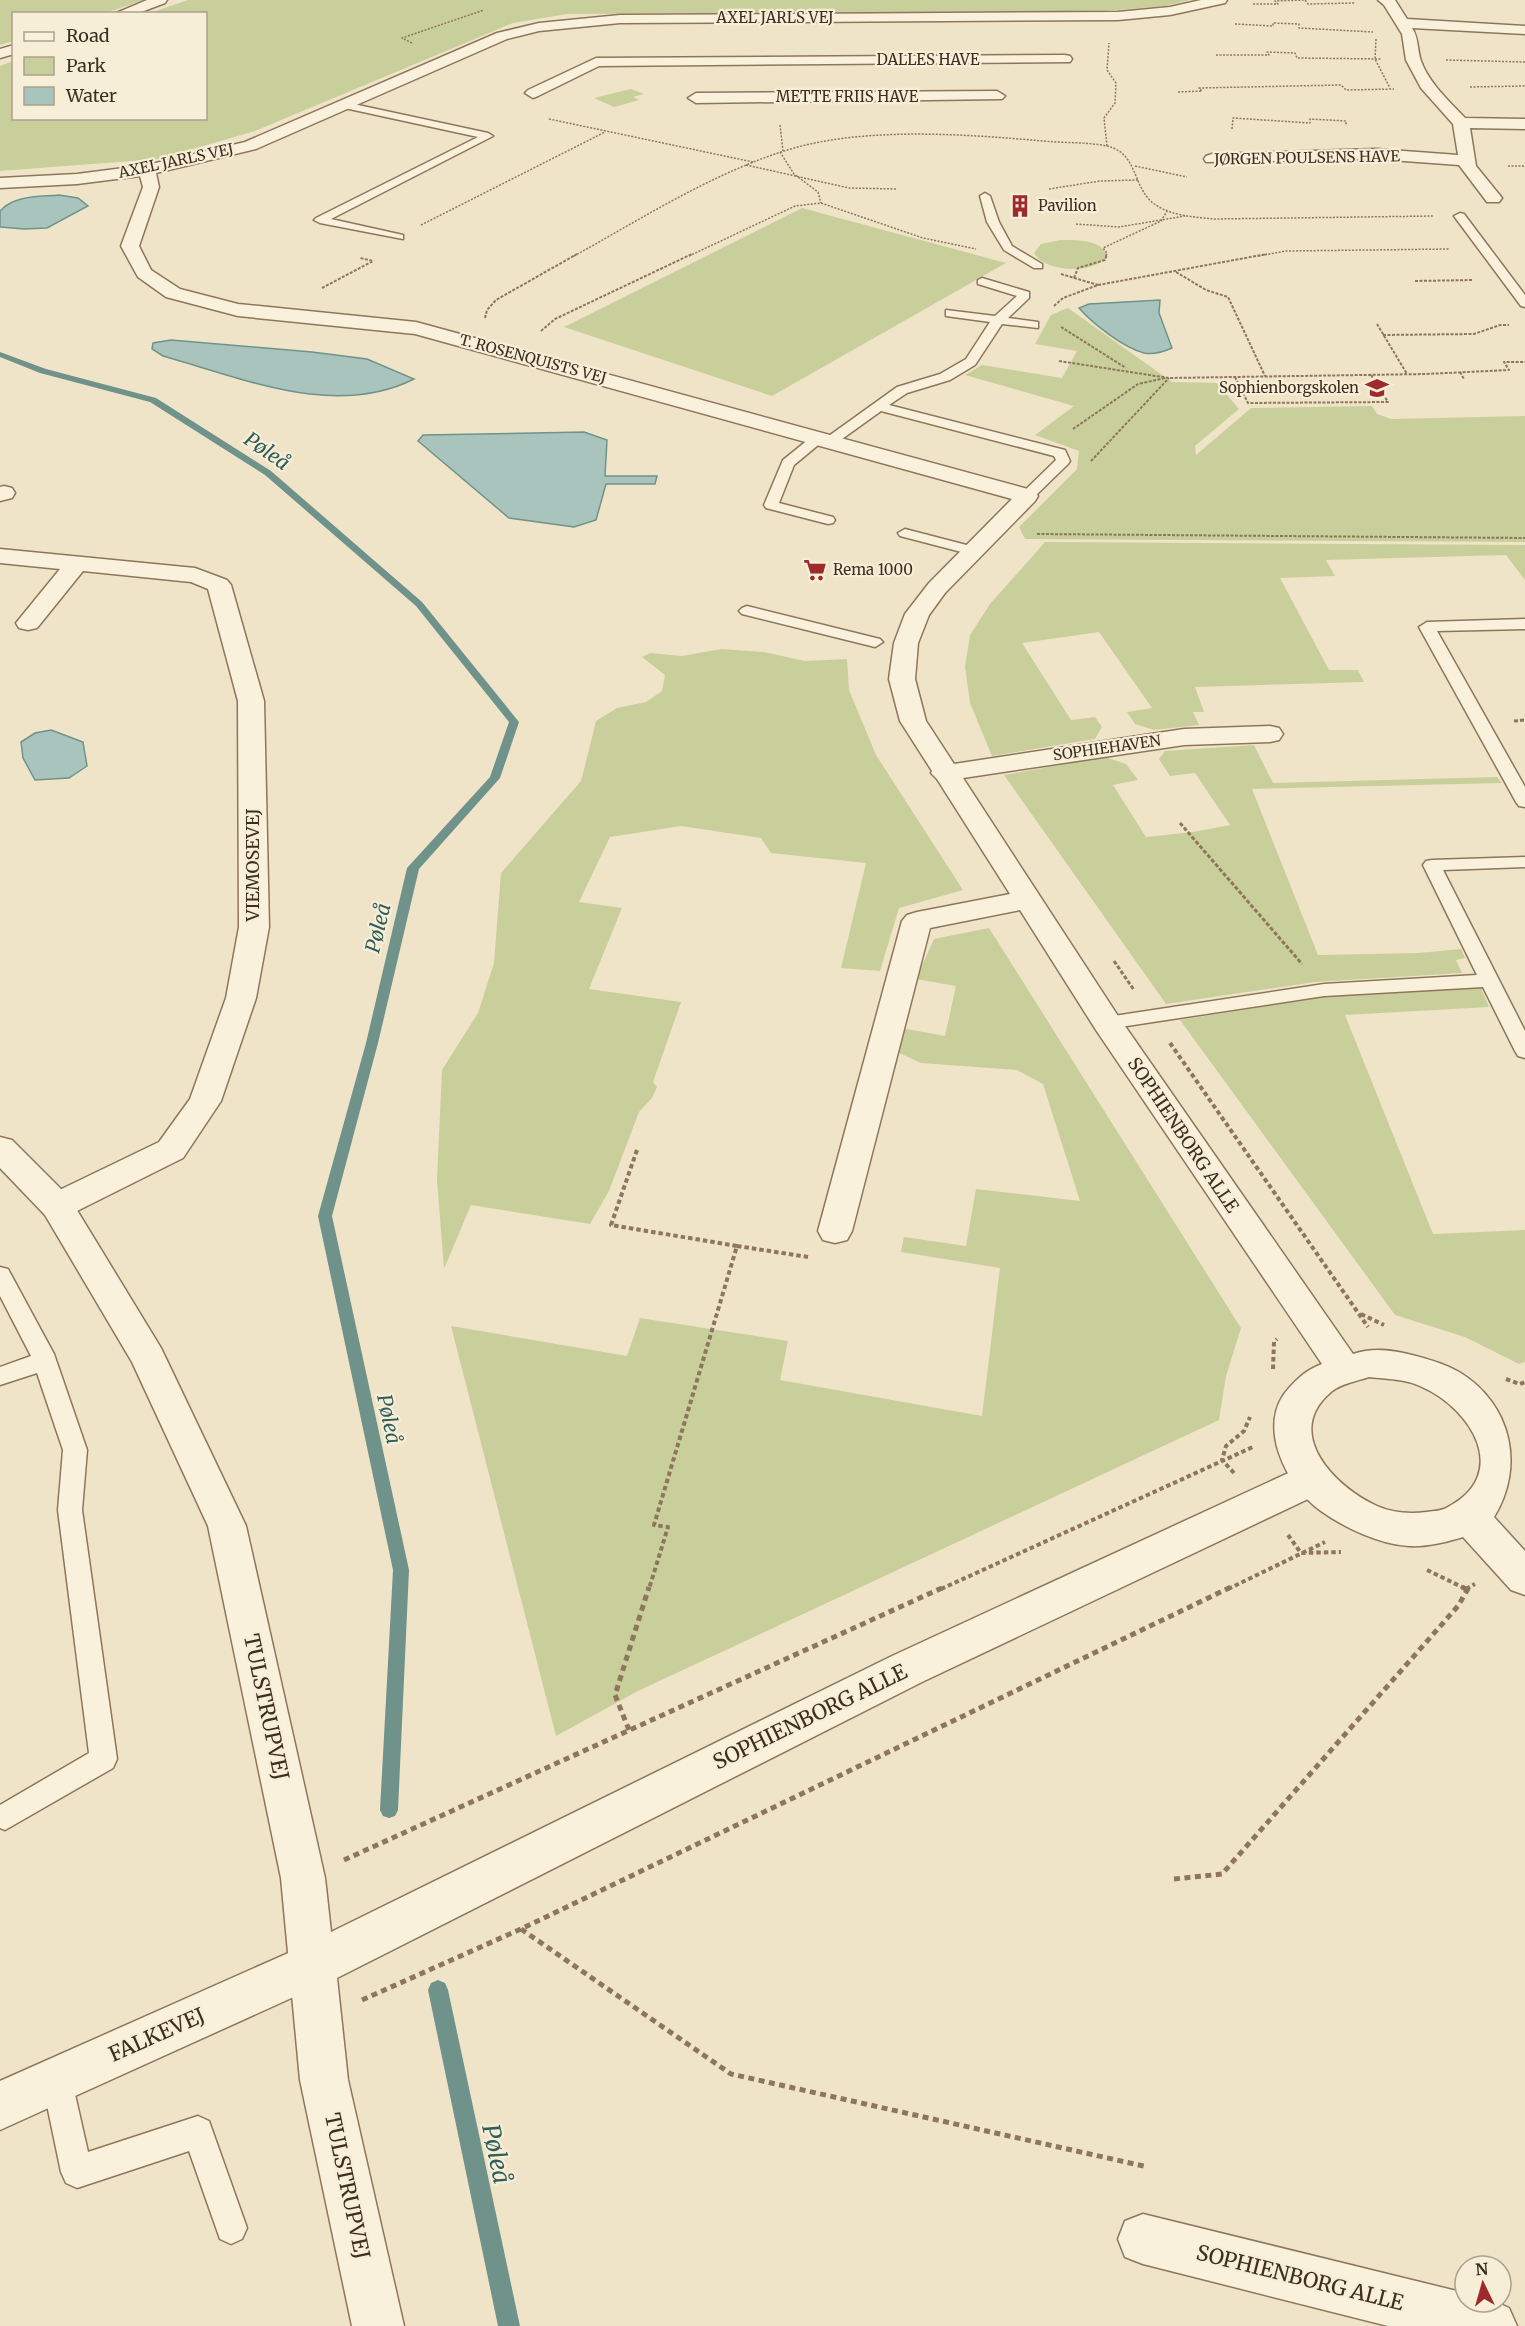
<svg xmlns="http://www.w3.org/2000/svg" width="1525" height="2326" font-family="Merriweather,serif">
<style>
.green{fill:#c9cf9b}
.water{fill:#a9c4bc;stroke:#6f938a;stroke-width:1.5}
.lines{fill:none;stroke-linecap:round;stroke-linejoin:round}
.stream{fill:#6f938a;fill-rule:evenodd}
.service-casing{stroke:#8d765c;stroke-width:3}
.minor-casing{stroke:#8d765c;stroke-width:3}
.tertiary-casing{stroke:#8d765c;stroke-width:3}
.path-far4{stroke:#8d765c;stroke-width:1.5;stroke-dasharray:2 1.5;stroke-linecap:butt}
.path-far3{stroke:#8d765c;stroke-width:2;stroke-dasharray:3 1.5;stroke-linecap:butt}
.path-far2{stroke:#8d765c;stroke-width:3;stroke-dasharray:4 2;stroke-linecap:butt}
.path-far1{stroke:#8d765c;stroke-width:4;stroke-dasharray:4.5 3;stroke-linecap:butt}
.path{stroke:#8d765c;stroke-width:5;stroke-dasharray:6 4.5;stroke-linecap:butt}
.service{fill:#faf1dc;fill-rule:evenodd}
.minor{fill:#faf1dc;fill-rule:evenodd}
.tertiary{fill:#faf1dc;fill-rule:evenodd}
.labels{text-anchor:middle;stroke-width:4.5;stroke-linejoin:round;paint-order:stroke}
.far-street-label{font-size:15px;fill:#3d2e20;stroke:#f7eed8}
.far-poi-label{font-size:15px;fill:#3d2e20;stroke:#f7eed8;text-anchor:start}
.street-label{font-size:18px;fill:#3d2e20;stroke:#f7eed8}
.water-label{font-size:20px;font-style:italic;fill:#2f5d5a;stroke:#f7eed8}
.near-street-label{font-size:21px;fill:#3d2e20;stroke:#f7eed8}
.near-water-label{font-size:24px;font-style:italic;fill:#2f5d5a;stroke:#f7eed8}
</style>
<rect width="100%" height="100%" fill="#f0e4c8"/>
<path class="green" d="M 0,0 L 143,0 L 106,13 L 14,14 L 13,41 L 0,45 Z
M 188,0 L 1190,0 L 1165,6 L 1104,11 L 567,14 L 513,23 L 255,131 L 158,159 L 0,171 L 0,66 L 13,61 L 14,118 L 206,118 L 206,14 L 150,13 Z
M 631,89 L 644,94 L 633,97 L 639,100 L 614,107 L 594,98 Z
M 802,208 L 1006,263 L 772,396 L 564,327 Z
M 1061,240 C 1075,240 1104,239 1107,257 C 1093,274 1045,273 1034,253 L 1041,244 Z
M 1068,308 L 1172,382 L 1217,383 L 1239,409 L 1195,446 L 1196,455 L 1251,408 L 1372,406 L 1377,414 L 1391,419 L 1525,416 L 1525,542 L 1025,539 L 1019,527 L 1077,469 L 1079,451 L 1035,435 L 1074,406 L 965,375 L 982,365 L 1062,378 L 1077,351 L 1035,344 L 1051,315 Z
M 1045,542 L 1525,545 L 1525,580 L 1506,555 L 1326,560 L 1335,576 L 1280,578 L 1329,670 L 1358,670 L 1364,682 L 1195,687 L 1204,712 L 1193,712 L 1199,725 L 1154,730 L 1135,724 L 1127,712 L 1152,708 L 1099,632 L 1022,643 L 1071,720 L 1095,717 L 1102,727 L 1095,739 L 992,756 L 970,703 L 965,667 L 970,635 L 990,604 Z
M 721,649 L 764,652 L 805,661 L 847,659 L 849,690 L 876,755 L 963,890 L 899,908 L 880,971 L 841,968 L 866,863 L 771,853 L 761,838 L 681,826 L 610,837 L 579,902 L 622,908 L 589,989 L 681,1002 L 653,1082 L 657,1087 L 652,1098 L 639,1112 L 609,1191 L 590,1224 L 471,1205 L 444,1269 L 437,1180 L 442,1070 L 478,1013 L 494,963 L 501,873 L 581,781 L 596,721 L 617,708 L 646,702 L 662,691 L 665,675 L 642,657 L 650,653 L 682,656 Z
M 1254,745 L 1273,783 L 1497,777 L 1502,783 L 1252,789 L 1318,955 L 1418,953 L 1461,949 L 1465,958 L 1456,960 L 1462,973 L 1315,982 L 1166,1004 L 1004,775 L 1105,757 L 1126,764 L 1138,780 L 1113,785 L 1146,837 L 1193,832 L 1230,825 L 1195,773 L 1170,776 L 1159,759 L 1165,751 Z
M 989,928 L 1241,1328 L 1226,1376 L 1219,1420 L 638,1691 L 556,1736 L 451,1326 L 627,1356 L 640,1318 L 788,1341 L 780,1380 L 982,1416 L 1000,1268 L 901,1252 L 904,1237 L 966,1246 L 976,1189 L 1080,1201 L 1043,1084 L 1017,1070 L 921,1063 L 897,1052 L 901,1028 L 945,1036 L 956,986 L 916,979 L 934,939 Z
M 1481,988 L 1489,1007 L 1345,1015 L 1433,1234 L 1525,1230 L 1525,1362 L 1519,1364 L 1465,1337 L 1395,1315 L 1180,1020 L 1335,995 Z"/>
<path class="water" d="M 59,195 L 78,198 L 88,206 L 47,228 L 24,229 L 0,227 L 0,211 C 14,195 39,197 59,195 Z
M 1160,300 L 1159,313 L 1172,348 C 1163,352 1154,355 1144,353 C 1124,348 1093,324 1079,308 L 1089,304 Z
M 171,340 L 312,352 L 367,359 L 414,379 C 334,419 243,378 163,356 L 152,349 L 153,343 Z
M 584,432 L 607,440 L 605,476 L 657,476 L 655,484 L 606,484 L 596,520 L 574,527 L 509,518 L 418,441 L 423,435 Z
M 51,730 L 83,742 L 87,766 L 69,778 L 35,780 L 23,758 L 21,742 L 35,733 Z"/>
<g class="lines">
<path class="stream" d="M 0,352 L 46,369 L 156,398 L 271,471 L 422,602 L 519,722 L 500,778 L 419,869 L 378,1043 L 332,1216 L 409,1570 L 398,1810 L 395,1816 L 389,1818 L 383,1816 L 380,1810 L 393,1570 L 318,1216 L 366,1043 L 407,868 L 490,777 L 509,722 L 416,606 L 265,475 L 150,402 L 40,373 L 0,357 Z
M 438,1980 L 445,1983 L 448,1990 L 520,2326 L 498,2326 L 428,1990 L 431,1983 Z"/>
<g class="service-casing">
<path id="service" d="M 344,102 L 488,133 L 493,136 L 331,219 L 403,235 L 403,239 L 320,223 L 314,220 L 316,218 L 478,137 L 340,107 L 340,103 Z
M 985,193 L 990,196 L 999,222 L 1012,246 L 1042,264 L 1042,268 L 1034,268 L 1004,250 L 987,222 L 980,196 Z
M 1460,213 L 1464,214 L 1525,295 L 1525,307 L 1521,306 L 1454,216 Z
M 982,278 L 1029,292 L 1029,298 L 1008,318 L 1038,322 L 1038,328 L 1002,324 L 975,365 L 950,380 L 907,393 L 889,405 L 1065,450 L 1070,461 L 1068,464 L 1032,499 L 1022,499 L 1020,496 L 1022,493 L 1056,460 L 1054,456 L 881,411 L 835,444 L 830,445 L 823,441 L 794,465 L 779,503 L 833,517 L 835,520 L 833,523 L 828,524 L 766,508 L 764,505 L 783,460 L 814,435 L 819,434 L 826,438 L 897,387 L 940,374 L 966,359 L 990,322 L 946,316 L 946,310 L 995,316 L 1017,296 L 978,284 L 978,280 Z
M 905,529 L 978,548 L 980,551 L 973,555 L 900,536 L 898,533 Z
M 747,606 L 880,639 L 883,642 L 875,647 L 742,614 L 739,611 L 742,608 Z
M 1525,619 L 1525,629 L 1437,631 L 1525,787 L 1525,807 L 1519,806 L 1516,802 L 1419,627 L 1427,622 Z
M 1525,857 L 1525,867 L 1443,870 L 1525,1031 L 1525,1058 L 1518,1056 L 1515,1051 L 1483,987 L 1324,996 L 1107,1029 L 1100,1028 L 1097,1023 L 1100,1018 L 1107,1017 L 1324,984 L 1477,975 L 1423,865 L 1426,861 L 1432,860 Z
M 0,1267 L 8,1269 L 54,1354 L 87,1450 L 82,1510 L 117,1759 L 113,1768 L 5,1830 L 0,1828 L 0,1805 L 89,1753 L 58,1510 L 63,1450 L 37,1373 L 0,1385 L 0,1367 L 31,1356 L 0,1296 Z
M 57,2066 L 68,2070 L 72,2081 L 88,2152 L 198,2116 L 209,2121 L 247,2228 L 242,2239 L 231,2244 L 220,2239 L 189,2151 L 77,2188 L 66,2183 L 61,2172 L 42,2081 L 46,2070 Z"/>
</g>
<g class="minor-casing">
<path id="minor" d="M 1201,0 L 1227,0 L 1225,3 L 1170,15 L 1118,20 L 620,23 L 539,31 L 507,39 L 256,149 L 156,173 L 159,187 L 139,246 L 151,270 L 180,289 L 238,304 L 416,322 L 1035,491 L 1038,496 L 1035,501 L 945,593 L 929,615 L 918,643 L 915,679 L 926,721 L 954,764 L 1184,729 L 1270,726 L 1279,728 L 1283,734 L 1279,740 L 1270,742 L 1184,745 L 963,778 L 1118,1016 L 1353,1354 C 1373,1347 1392,1350 1412,1355 C 1428,1359 1445,1364 1459,1372 C 1512,1404 1525,1467 1494,1517 L 1525,1551 L 1525,1595 L 1511,1590 L 1463,1537 C 1447,1542 1426,1547 1409,1546 C 1381,1545 1343,1527 1321,1511 C 1286,1486 1255,1424 1289,1388 C 1300,1376 1307,1370 1322,1364 L 1096,1030 L 1020,910 L 930,928 L 852,1231 L 847,1240 L 835,1243 L 823,1240 L 818,1231 L 902,921 L 907,915 L 917,912 L 1010,894 L 937,779 L 931,773 L 932,771 L 900,721 L 889,679 L 894,643 L 905,614 L 929,583 L 1012,499 L 415,334 L 238,316 L 166,297 L 138,277 L 121,246 L 143,187 L 140,176 L 77,184 L 0,188 L 0,178 L 77,174 L 147,165 L 245,142 L 497,33 L 539,23 L 620,15 L 1118,12 L 1170,7 ZM 1369,1377 C 1387,1379 1406,1379 1422,1387 C 1472,1409 1511,1474 1448,1507 C 1442,1511 1434,1511 1426,1512 C 1410,1514 1393,1513 1377,1506 C 1335,1487 1282,1433 1331,1392 C 1340,1384 1357,1381 1369,1377 Z
M 1378,0 L 1395,0 L 1407,19 L 1525,26 L 1525,34 L 1412,28 C 1419,38 1417,50 1421,61 C 1429,83 1449,101 1465,118 L 1525,119 L 1525,129 L 1470,128 L 1476,166 L 1502,198 L 1499,202 L 1487,202 L 1459,165 L 1377,159 L 1206,162 L 1204,159 L 1206,156 L 1212,154 L 1377,149 L 1458,155 L 1453,124 L 1421,88 L 1406,60 L 1402,34 L 1384,5 Z
M 1065,55 L 1070,56 L 1072,59 L 1070,62 L 599,66 L 538,96 L 533,98 L 525,93 L 528,90 L 596,58 Z
M 997,91 L 1005,96 L 1002,99 L 696,103 L 688,98 L 696,93 Z
M 4,486 L 12,488 L 15,493 L 12,498 L 0,501 L 0,487 Z
M 0,549 L 195,568 L 227,580 L 231,585 L 264,701 L 269,927 L 256,998 L 221,1101 L 183,1158 L 69,1215 L 57,1218 L 45,1215 L 40,1206 L 45,1197 L 159,1142 L 190,1099 L 226,998 L 239,927 L 238,701 L 208,589 L 191,582 L 83,571 L 37,628 L 28,630 L 19,628 L 16,623 L 60,569 L 0,563 Z
M 313,1942 L 329,1949 L 336,1965 L 329,1981 L 0,2130 L 0,2081 Z
M 1143,2214 L 1465,2293 L 1465,2302 L 1496,2302 L 1509,2308 L 1517,2326 L 1388,2326 L 1143,2264 L 1125,2257 L 1118,2239 L 1125,2221 Z"/>
</g>
<g class="tertiary-casing">
<path id="tertiary" d="M 147,0 L 167,0 L 165,3 L 136,14 L 114,14 Z
M 14,45 L 14,54 L 0,58 L 0,49 Z
M 0,1137 L 12,1140 L 69,1197 L 161,1348 L 246,1526 L 325,1878 L 331,1932 L 892,1656 L 1297,1469 L 1311,1464 L 1325,1469 L 1330,1480 L 1325,1491 L 922,1682 L 337,1978 L 348,2080 L 404,2326 L 352,2326 L 300,2080 L 281,1878 L 208,1526 L 132,1362 L 45,1215 L 0,1168 Z"/>
</g>
<path class="path-far4" d="M 1253,4 L 1278,4 L 1275,1 L 1305,0 L 1308,4 L 1355,3
M 1235,24 L 1273,26 L 1273,23 L 1299,24 L 1299,28 L 1373,32
M 1376,39 L 1375,59 L 1390,88
M 412,43 L 402,38 L 484,10
M 1216,55 L 1269,55 L 1267,52 L 1295,53 L 1297,58 L 1381,59
M 1446,60 L 1525,62
M 1470,87 L 1525,86
M 1178,92 L 1202,91 L 1199,88 L 1341,85 L 1346,90 L 1394,89
M 549,119 L 753,162
M 780,125 L 783,151
M 1232,129 L 1233,118 L 1310,123 L 1310,119 L 1346,121 L 1346,126
M 1107,146 L 1104,118 L 1115,103 L 1116,83 L 1107,70 L 1109,43
M 780,152 L 794,174 L 818,192 L 821,203
M 746,165 L 849,188 L 897,189
M 1135,166 L 1187,177
M 1508,166 L 1525,166
M 1049,189 L 1100,181 L 1138,180
M 1076,224 L 1119,227 L 1185,216
M 421,225 L 605,132
M 574,256 C 641,219 708,176 781,152 C 858,126 963,134 1043,141 C 1064,143 1087,142 1107,146 C 1138,153 1132,186 1153,203 C 1170,216 1194,217 1214,219 L 1434,216
M 689,256 L 795,206 L 821,203 L 923,238 L 976,249
M 1106,256 L 1107,253 L 1103,248 L 1161,221 L 1167,211
M 1258,256 L 1286,251 L 1449,249"/>
<path class="path-far3" d="M 1176,272 L 1206,290 L 1228,297 L 1265,376
M 1061,274 L 1098,285
M 1074,278 L 1078,268 L 1105,260 L 1107,254
M 1415,281 L 1473,280
M 322,288 L 373,261 L 360,258
M 1054,306 L 1063,298 L 1098,285 L 1267,254
M 485,318 L 487,310 L 496,300 L 577,254
M 1377,324 L 1407,374
M 1061,327 L 1126,368
M 541,331 L 555,319 L 692,254
M 1383,335 L 1474,334 L 1500,325 L 1509,325
M 1059,361 L 1169,378 L 1426,374 L 1509,370 L 1504,362 L 1525,362
M 1460,372 L 1464,379
M 1235,377 L 1248,403 L 1388,402 L 1371,375
M 1073,429 L 1138,384 L 1165,378
M 1091,461 L 1169,378
M 1037,534 L 1525,538"/>
<path class="path-far2" d="M 1514,721 L 1525,720
M 1180,823 L 1302,964
M 1114,961 L 1134,990"/>
<path class="path-far1" d="M 1170,1043 L 1368,1327
M 637,1150 L 611,1225 L 737,1246 L 654,1525 L 668,1527 L 649,1589
M 737,1246 L 808,1257
M 1361,1314 L 1384,1325
M 1273,1369 L 1274,1342 L 1277,1339
M 1506,1379 L 1520,1384 L 1525,1382
M 1234,1473 L 1222,1460 L 1226,1446 L 1244,1431 L 1250,1417
M 1288,1535 L 1301,1553 L 1341,1552
M 1427,1570 L 1466,1589
M 941,1589 L 1255,1446
M 1228,1589 L 1325,1542
M 1466,1589 L 1475,1584"/>
<path class="path" d="M 1462,1587 L 1466,1589
M 629,1730 L 615,1695 L 649,1587
M 344,1860 L 944,1587
M 1174,1879 L 1222,1874 L 1458,1606 L 1469,1587
M 521,1929 L 731,2074 L 1148,2167
M 362,2000 L 521,1929 L 1231,1587"/>
<use href="#service" class="service"/>
<use href="#minor" class="minor"/>
<use href="#tertiary" class="tertiary"/>
</g>
<defs>
<g id="building-bare" transform="scale(1.8)"><path d="M-4-6H4V6H1V3H-1V6H-4ZM-2.5-4.3h1.7v1.8h-1.7ZM.8-4.3h1.7v1.8H.8ZM-2.5-1h1.7V.8h-1.7ZM.8-1h1.7V.8H.8Z" fill="#9e2a2b" stroke="#f7eed8" stroke-width="2.5" paint-order="stroke"/></g>
<g id="school-bare" transform="scale(1.8)"><path d="M0-5L7-2L0 1L-7-2ZM-4 1L0 2.5L4 1V4Q0 6-4 4Z" fill="#9e2a2b" stroke="#f7eed8" stroke-width="2.5" paint-order="stroke"/></g>
<g id="supermarket-bare" transform="scale(1.8)"><path d="M-6-5.5h2.5l.6 2H6L4.5 2H-2.5L-4.4-4H-6ZM-1.5 3.2a1.3 1.3 0 1 0 .1 0ZM3 3.2a1.3 1.3 0 1 0 .1 0Z" fill="#9e2a2b" stroke="#f7eed8" stroke-width="2.5" paint-order="stroke"/></g>
</defs>
<g fill-rule="evenodd">
<use href="#building-bare" x="1020" y="206"/>
<use href="#school-bare" x="1377" y="388"/>
<use href="#supermarket-bare" x="815" y="570"/>
</g>
<g class="labels">
<g class="far-street-label">
<text x="775" y="23">AXEL JARLS VEJ</text>
<text x="928" y="65">DALLES HAVE</text>
<text x="847" y="102">METTE FRIIS HAVE</text>
<text transform="translate(1307 158) rotate(-1)" y="5">JØRGEN POULSENS HAVE</text>
<text transform="translate(176 161) rotate(-12)" y="5">AXEL JARLS VEJ</text>
<text transform="translate(533 359) rotate(15)" y="5">T. ROSENQUISTS VEJ</text>
<text transform="translate(1107 748) rotate(-8)" y="5">SOPHIEHAVEN</text>
</g>
<g class="far-poi-label">
<text x="1038" y="211">Pavilion</text>
<text x="1359" y="393" text-anchor="end">Sophienborgskolen</text>
<text x="833" y="575">Rema 1000</text>
</g>
<g class="street-label">
<text transform="translate(253 865) rotate(-90)" y="6">VIEMOSEVEJ</text>
<text transform="translate(1183 1135) rotate(56)" y="6">SOPHIENBORG ALLE</text>
</g>
<g class="water-label">
<text transform="translate(267 451) rotate(35)" y="7">Pøleå</text>
<text transform="translate(378 928) rotate(-76)" y="7">Pøleå</text>
<text transform="translate(389 1419) rotate(78)" y="7">Pøleå</text>
</g>
<g class="near-street-label">
<text transform="translate(266 1707) rotate(78)" y="7">TULSTRUPVEJ</text>
<text transform="translate(810 1717) rotate(-26)" y="7">SOPHIENBORG ALLE</text>
<text transform="translate(157 2035) rotate(-24)" y="7">FALKEVEJ</text>
<text transform="translate(347 2186) rotate(78)" y="7">TULSTRUPVEJ</text>
<text transform="translate(1300 2278) rotate(14)" y="7">SOPHIENBORG ALLE</text>
</g>
<g class="near-water-label">
<text transform="translate(496 2154) rotate(78)" y="8">Pøleå</text>
</g>
</g>
<rect x="12" y="12" width="195" height="108" fill="#f7eed8" stroke="#ada18e" stroke-width="1.5"/>
<rect x="24" y="32" width="30" height="9" fill="#faf1dc" stroke="#ada18e" stroke-width="1.5"/>
<text x="66" y="42" font-size="18" fill="#3d2e20">Road</text>
<rect x="24" y="57" width="30" height="18" fill="#c9cf9b" stroke="#ada18e" stroke-width="1.5"/>
<text x="66" y="72" font-size="18" fill="#3d2e20">Park</text>
<rect x="24" y="87" width="30" height="18" fill="#a9c4bc" stroke="#ada18e" stroke-width="1.5"/>
<text x="66" y="102" font-size="18" fill="#3d2e20">Water</text>
<g transform="translate(1483 2284) rotate(355)"><circle r="28" fill="#f7eed8" stroke="#ada18e" stroke-width="1.5"/>
<path d="M0-4.5L10 22L0 15L-10 22Z" fill="#9e2a2b"/>
<text y="-9" font-size="16" font-weight="bold" text-anchor="middle" fill="#3d2e20">N</text>
</g>
</svg>
